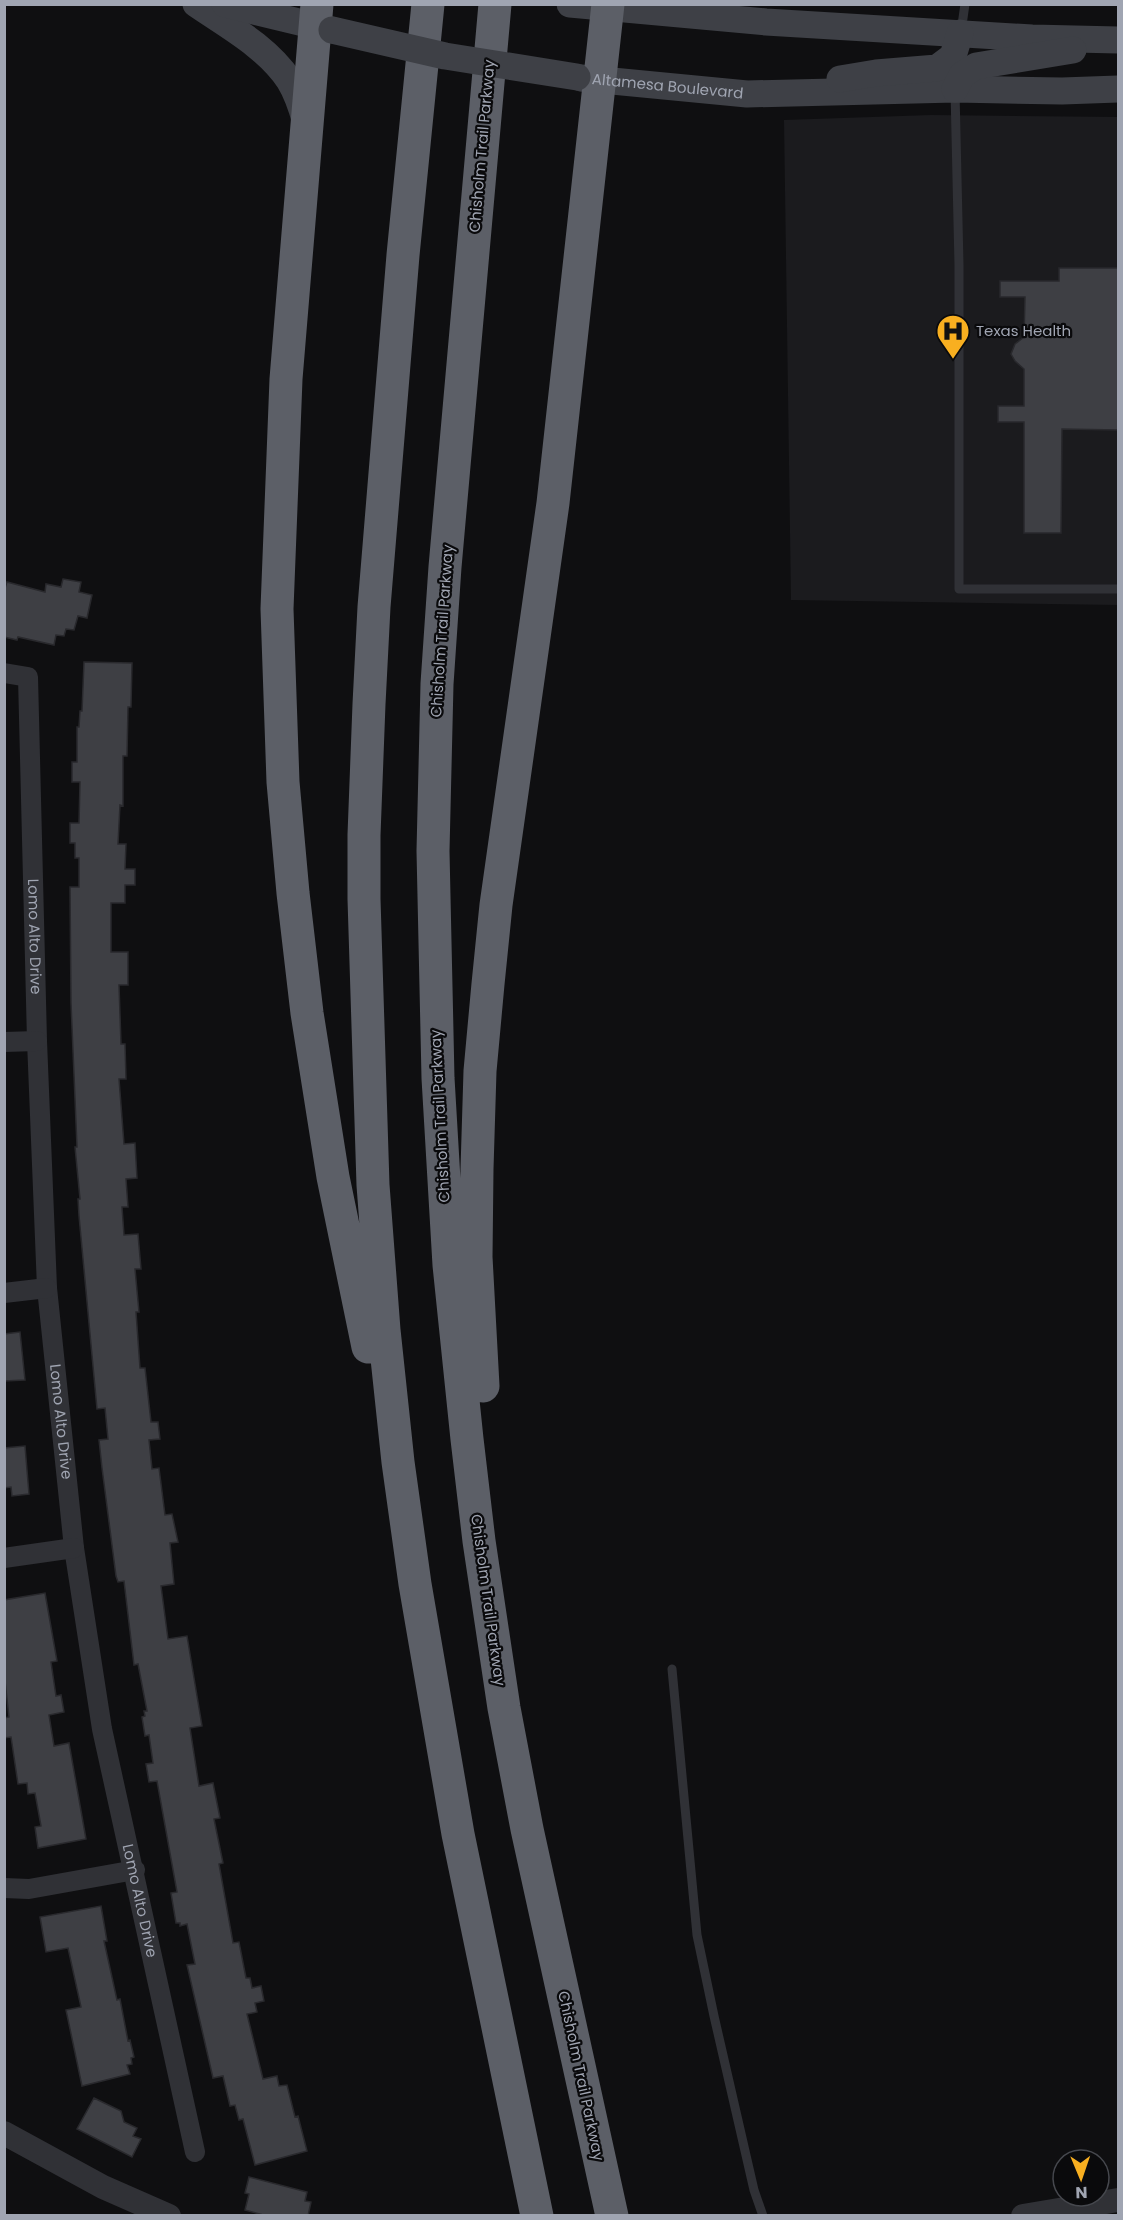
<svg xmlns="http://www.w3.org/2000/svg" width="1123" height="2220" font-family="Poppins,sans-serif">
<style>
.built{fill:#1b1b1e}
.building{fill:#3e3f44;stroke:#29292d;stroke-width:1.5}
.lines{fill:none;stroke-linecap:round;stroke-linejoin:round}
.service{stroke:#303136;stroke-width:9}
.minor{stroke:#303136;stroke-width:20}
.tertiary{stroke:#303136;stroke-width:24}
.secondary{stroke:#3e4046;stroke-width:27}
.motorway{stroke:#5c5f67;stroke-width:33}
.secondary-bridge{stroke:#3e4046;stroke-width:27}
.labels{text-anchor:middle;stroke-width:4.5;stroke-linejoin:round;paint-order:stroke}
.street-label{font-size:15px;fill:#a0a5b2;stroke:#0a0a0c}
.poi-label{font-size:15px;fill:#a0a5b2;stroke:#0a0a0c;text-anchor:start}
</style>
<rect width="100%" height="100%" fill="#0f0f11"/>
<path class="built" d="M 931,115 L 1118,117 L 1118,605 L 791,600 L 784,120 Z"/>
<path class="building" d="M 1059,268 L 1119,268 L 1119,430 L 1062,429 L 1061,533 L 1024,533 L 1024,422 L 998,422 L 998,406 L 1024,406 L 1024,369 L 1015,361 L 1011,354 L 1015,344 L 1024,337 L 1025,297 L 1000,297 L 1000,281 L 1059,281 Z
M 63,579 L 81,582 L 79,592 L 92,595 L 87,618 L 78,616 L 74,630 L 66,629 L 64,636 L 56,635 L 54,645 L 18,637 L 17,640 L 4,637 L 4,591 L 7,582 L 45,592 L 46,584 L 61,587 Z
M 84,662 L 132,663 L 131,707 L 128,707 L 127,756 L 123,756 L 123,806 L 120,805 L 118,844 L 126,844 L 125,869 L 135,869 L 135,885 L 125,885 L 125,903 L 111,903 L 111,952 L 128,952 L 128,985 L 119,985 L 121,1044 L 125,1044 L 126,1079 L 119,1079 L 124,1144 L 135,1143 L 137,1178 L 126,1179 L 128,1207 L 122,1207 L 124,1235 L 138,1234 L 141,1269 L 135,1269 L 139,1312 L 136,1312 L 140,1368 L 145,1368 L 151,1422 L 158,1422 L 160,1439 L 149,1440 L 152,1469 L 159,1468 L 165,1515 L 172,1514 L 178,1542 L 170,1543 L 174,1584 L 161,1586 L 168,1639 L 187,1636 L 202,1726 L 190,1728 L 199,1786 L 213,1783 L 220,1818 L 214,1819 L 223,1863 L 219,1864 L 233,1943 L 239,1942 L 246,1978 L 250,1978 L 252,1988 L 261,1986 L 264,2001 L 255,2003 L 257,2012 L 247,2014 L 263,2079 L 277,2076 L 279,2086 L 287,2085 L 295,2117 L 298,2116 L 307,2151 L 255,2165 L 243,2119 L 239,2120 L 235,2105 L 230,2106 L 223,2076 L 213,2078 L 187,1965 L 195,1964 L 187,1924 L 180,1926 L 180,1923 L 176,1923 L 171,1893 L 177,1892 L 157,1781 L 149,1782 L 146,1764 L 153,1763 L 149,1735 L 145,1736 L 142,1717 L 145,1716 L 144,1711 L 147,1711 L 138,1664 L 134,1665 L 124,1581 L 118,1582 L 116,1576 L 102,1468 L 99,1440 L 108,1439 L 105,1408 L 97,1409 L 79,1216 L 78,1199 L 80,1199 L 75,1147 L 77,1147 L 71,1003 L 70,887 L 79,887 L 79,858 L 75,858 L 75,843 L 70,843 L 70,823 L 79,823 L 80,782 L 72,782 L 72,762 L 77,762 L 77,727 L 79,727 L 80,711 L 82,711 Z
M 20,1332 L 25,1380 L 4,1381 L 4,1334 Z
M 25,1446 L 29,1494 L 12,1496 L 11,1487 L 4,1488 L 4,1448 Z
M 45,1593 L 57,1661 L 51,1662 L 56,1696 L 61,1695 L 64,1712 L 49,1715 L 54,1746 L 69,1743 L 86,1839 L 38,1848 L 35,1827 L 41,1826 L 35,1793 L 28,1794 L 27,1783 L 18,1784 L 11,1737 L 4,1738 L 4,1718 L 9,1717 L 4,1672 L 4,1600 Z
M 101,1906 L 107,1941 L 104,1941 L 117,2000 L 120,1999 L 128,2041 L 130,2040 L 134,2057 L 131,2058 L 132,2064 L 127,2065 L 130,2074 L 82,2086 L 66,2010 L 81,2007 L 68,1948 L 46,1952 L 40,1917 Z
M 94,2098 L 121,2111 L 124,2122 L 137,2128 L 133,2136 L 141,2139 L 132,2157 L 77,2129 Z
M 249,2177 L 307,2192 L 305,2201 L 311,2202 L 308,2216 L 267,2216 L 245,2210 L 249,2194 L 245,2193 Z"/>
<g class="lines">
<path class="service" d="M 961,32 L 965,4
M 955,91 L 959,265 L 959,589 L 1118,589
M 672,1669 L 697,1935 L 714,2016 L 754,2190 L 763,2216"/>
<g class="minor">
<path id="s1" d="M 4,673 L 28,677 L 37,1041 L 47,1288 L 74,1548 L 102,1729 L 195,2152"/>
<path d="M 4,1042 L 37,1041"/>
<path d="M 4,1293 L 47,1288"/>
<path d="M 4,1558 L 74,1548"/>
<path d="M 4,1888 L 29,1889 L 135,1870"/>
</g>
<path class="tertiary" d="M 4,2133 L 103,2187 L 169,2216
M 1023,2216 L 1118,2200"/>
<g class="secondary">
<path d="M 196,4 C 228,26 267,47 289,80 C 297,93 302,108 306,123"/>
<path d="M 225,4 L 332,30"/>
<path d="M 570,4 L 766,22 L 1032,38 L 1118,40"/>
<path id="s2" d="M 581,78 L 747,94 L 955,89 L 1062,91 L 1118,89"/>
<path d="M 840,79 L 876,73 L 937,68 L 953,56 L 960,33"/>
<path d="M 955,89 L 962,75 L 976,66 L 1073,50"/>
</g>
<path class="motorway" d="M 317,4 L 286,379 L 277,609 L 283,782 L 293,893 L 307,1013 L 333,1177 L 368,1347
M 428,4 L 403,255 L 374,607 L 369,704 L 364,835 L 364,899 L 373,1185 L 384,1330 L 398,1462 L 415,1584 L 458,1834 L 537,2216
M 495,4 L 445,567 L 437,684 L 433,851 L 438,1078 L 449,1265 L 467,1439 L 479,1541 L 504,1708 L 527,1829 L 612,2216
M 483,1386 L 476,1257 L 477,1169 L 480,1071 L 488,984 L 496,905 L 553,503 L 608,4"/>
<path class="secondary-bridge" d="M 332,30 L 445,56 L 577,77"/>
</g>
<defs>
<g id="hospital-pin" transform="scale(1.725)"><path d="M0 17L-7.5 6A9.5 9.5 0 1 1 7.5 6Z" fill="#f8af20" stroke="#0a0a0c"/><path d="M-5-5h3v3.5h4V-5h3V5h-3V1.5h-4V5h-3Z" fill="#111"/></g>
</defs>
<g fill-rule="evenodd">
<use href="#hospital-pin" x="953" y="331"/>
</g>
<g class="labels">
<g class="street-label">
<text dy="5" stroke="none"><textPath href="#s2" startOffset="87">Altamesa Boulevard</textPath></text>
<text transform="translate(482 146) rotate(-85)" y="5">Chisholm Trail Parkway</text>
<text transform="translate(442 631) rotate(-86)" y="5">Chisholm Trail Parkway</text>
<text dy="5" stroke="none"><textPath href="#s1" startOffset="284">Lomo Alto Drive</textPath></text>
<text transform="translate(440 1116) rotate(-93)" y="5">Chisholm Trail Parkway</text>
<text dy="5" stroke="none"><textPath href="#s1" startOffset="770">Lomo Alto Drive</textPath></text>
<text transform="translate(488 1600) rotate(82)" y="5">Chisholm Trail Parkway</text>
<text dy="5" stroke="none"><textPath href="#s1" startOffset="1256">Lomo Alto Drive</textPath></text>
<text transform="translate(581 2076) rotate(78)" y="5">Chisholm Trail Parkway</text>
</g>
<g class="poi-label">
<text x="976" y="336">Texas Health</text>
</g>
</g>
<rect width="1123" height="2220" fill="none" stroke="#a0a5b2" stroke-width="12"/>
<g transform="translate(1081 2178) rotate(178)"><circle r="28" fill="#0a0a0c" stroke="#46484e" stroke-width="1.5"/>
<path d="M0-4.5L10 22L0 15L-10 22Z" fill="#f8af20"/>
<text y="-9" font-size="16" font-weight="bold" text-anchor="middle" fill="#a0a5b2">N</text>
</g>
</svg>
